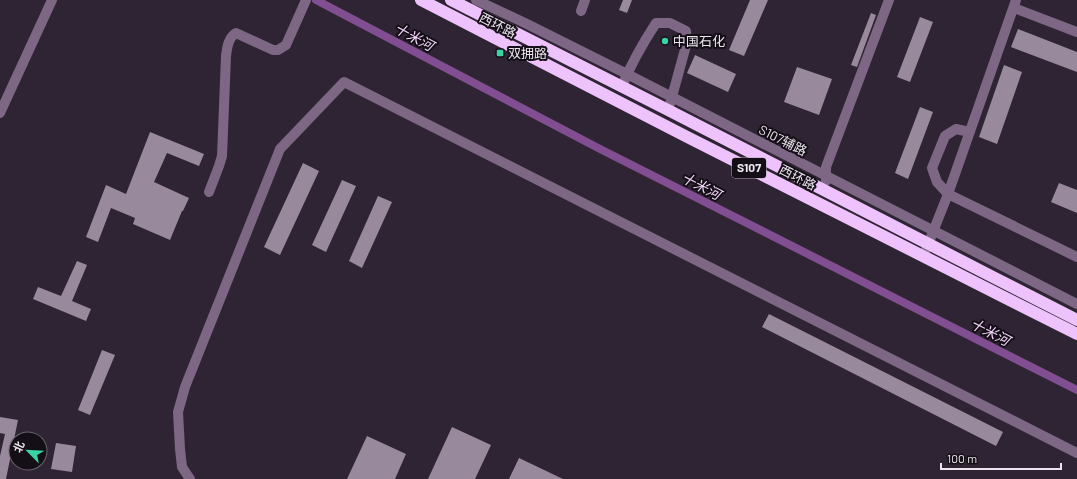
<svg xmlns="http://www.w3.org/2000/svg" width="1077" height="479" font-family="Barlow,'Noto Sans SC',sans-serif">
<style>
.lines{fill:none;stroke-linecap:round;stroke-linejoin:round}
.canal{stroke:#814e91;stroke-width:8}
.building{fill:#988a9c}
.minor{stroke:#7d6784;stroke-width:10}
.highway{stroke:#eec2fd;stroke-width:12}
.poi-dot{fill:#39d4a5;stroke:#140f16;stroke-width:1.5}
.labels{text-anchor:middle;stroke-width:4;stroke-linejoin:round;paint-order:stroke}
.shield{fill:#140f16;stroke:#aba4ad;stroke-width:1}
.shield-label{font-size:12px;font-weight:bold;fill:#ece4ee}
.street-label{font-size:13px;fill:#ece4ee;stroke:#140f16}
.poi-label{font-size:13px;fill:#ece4ee;stroke:#140f16;text-anchor:start}
.water-label{font-size:14px;font-style:italic;fill:#f3d7fc;stroke:#140f16}
</style>
<rect width="100%" height="100%" fill="#2f2433"/>
<g class="lines">
<path class="canal" d="M 316,0 L 602,150 L 1077,390"/>
</g>
<path class="building" d="M 623,0 L 632,0 L 627,13 L 619,10 Z
M 750,0 L 768,0 L 744,56 L 729,50 Z
M 871,13 L 876,15 L 857,67 L 851,65 Z
M 920,17 L 933,22 L 910,82 L 897,77 Z
M 1018,29 L 1077,52 L 1077,72 L 1011,47 Z
M 695,55 L 736,74 L 728,92 L 687,73 Z
M 1004,65 L 1022,72 L 997,144 L 979,137 Z
M 797,67 L 832,79 L 819,115 L 784,102 Z
M 920,107 L 933,112 L 908,179 L 895,173 Z
M 150,132 L 204,154 L 199,166 L 167,153 L 154,182 L 189,198 L 183,211 L 182,211 L 170,240 L 133,224 L 135,218 L 111,208 L 98,242 L 86,237 L 106,185 L 126,194 Z
M 303,163 L 319,171 L 280,255 L 264,247 Z
M 342,180 L 356,186 L 326,252 L 312,245 Z
M 1059,183 L 1077,190 L 1077,213 L 1051,202 Z
M 378,196 L 392,202 L 362,268 L 349,261 Z
M 77,261 L 87,265 L 72,301 L 91,309 L 86,321 L 33,299 L 38,287 L 61,296 Z
M 769,314 L 1003,432 L 996,446 L 762,327 Z
M 102,350 L 115,355 L 90,415 L 78,410 Z
M 0,417 L 18,420 L 6,479 L 0,479 L 0,456 L 5,434 L 0,433 Z
M 452,427 L 491,445 L 475,479 L 428,479 Z
M 367,436 L 406,454 L 395,479 L 347,479 Z
M 56,443 L 76,446 L 72,472 L 51,469 Z
M 519,458 L 563,479 L 509,479 Z"/>
<g class="lines">
<path class="minor" d="M 476,0 L 525,23 L 627,74 L 1077,304
M 1014,8 L 1077,32
M 581,11 L 585,0
M 622,86 C 631,64 643,43 656,23 L 670,23 L 686,31 L 687,42 L 670,104
M 0,113 L 52,0
M 970,132 L 956,129 L 945,136 L 932,168 L 937,182 L 948,194 L 1077,257
M 826,181 L 826,167 L 889,0
M 209,192 L 219,166 L 222,156 L 226,56 C 227,48 228,38 236,33 L 273,50 L 278,50 L 286,45 L 306,0
M 923,257 L 948,194 L 1016,0
M 190,479 L 182,467 L 180,449 L 178,412 L 185,387 L 280,149 L 344,82 L 1077,453"/>
<path class="highway" d="M 421,0 C 639,113 857,224 1077,334
M 451,0 L 668,110 L 991,276 L 1077,320"/>
</g>
<g class="poi-dot">
<circle cx="665" cy="41" r="4"/>
<rect x="496" y="49" width="8" height="8" rx="2"/>
</g>
<g class="labels">
<rect class="shield" x="732" y="158" width="34" height="20" rx="3"/>
<g class="shield-label">
<text x="749" y="172">S107</text>
</g>
<g class="street-label">
<text transform="translate(498 25) rotate(27)" y="5">西环路</text>
<text transform="translate(783 140) rotate(27)" y="5">S107辅路</text>
<text transform="translate(798 177) rotate(27)" y="5">西环路</text>
</g>
<g class="poi-label">
<text x="673" y="46">中国石化</text>
<text x="508" y="58">双拥路</text>
</g>
<g class="water-label">
<text transform="translate(414 37) rotate(28)" y="5">十米河</text>
<text transform="translate(701 186) rotate(27)" y="5">十米河</text>
<text transform="translate(990 332) rotate(27)" y="5">十米河</text>
</g>
</g>
<g transform="translate(28 451) rotate(294)"><circle r="19" fill="#140f16" stroke="#6a646c"/>
<path d="M0-3L7 15L0 10L-7 15Z" fill="#39d4a5"/>
<text y="-6" font-size="11" font-weight="bold" text-anchor="middle" fill="#ece4ee">北</text>
</g>
<path d="M941 463v6h120v-6" fill="none" stroke="#ece4ee" stroke-width="2"/>
<text x="947" y="463" font-size="12" fill="#ece4ee" stroke="#140f16" stroke-width="3" paint-order="stroke">100 m</text>
</svg>
